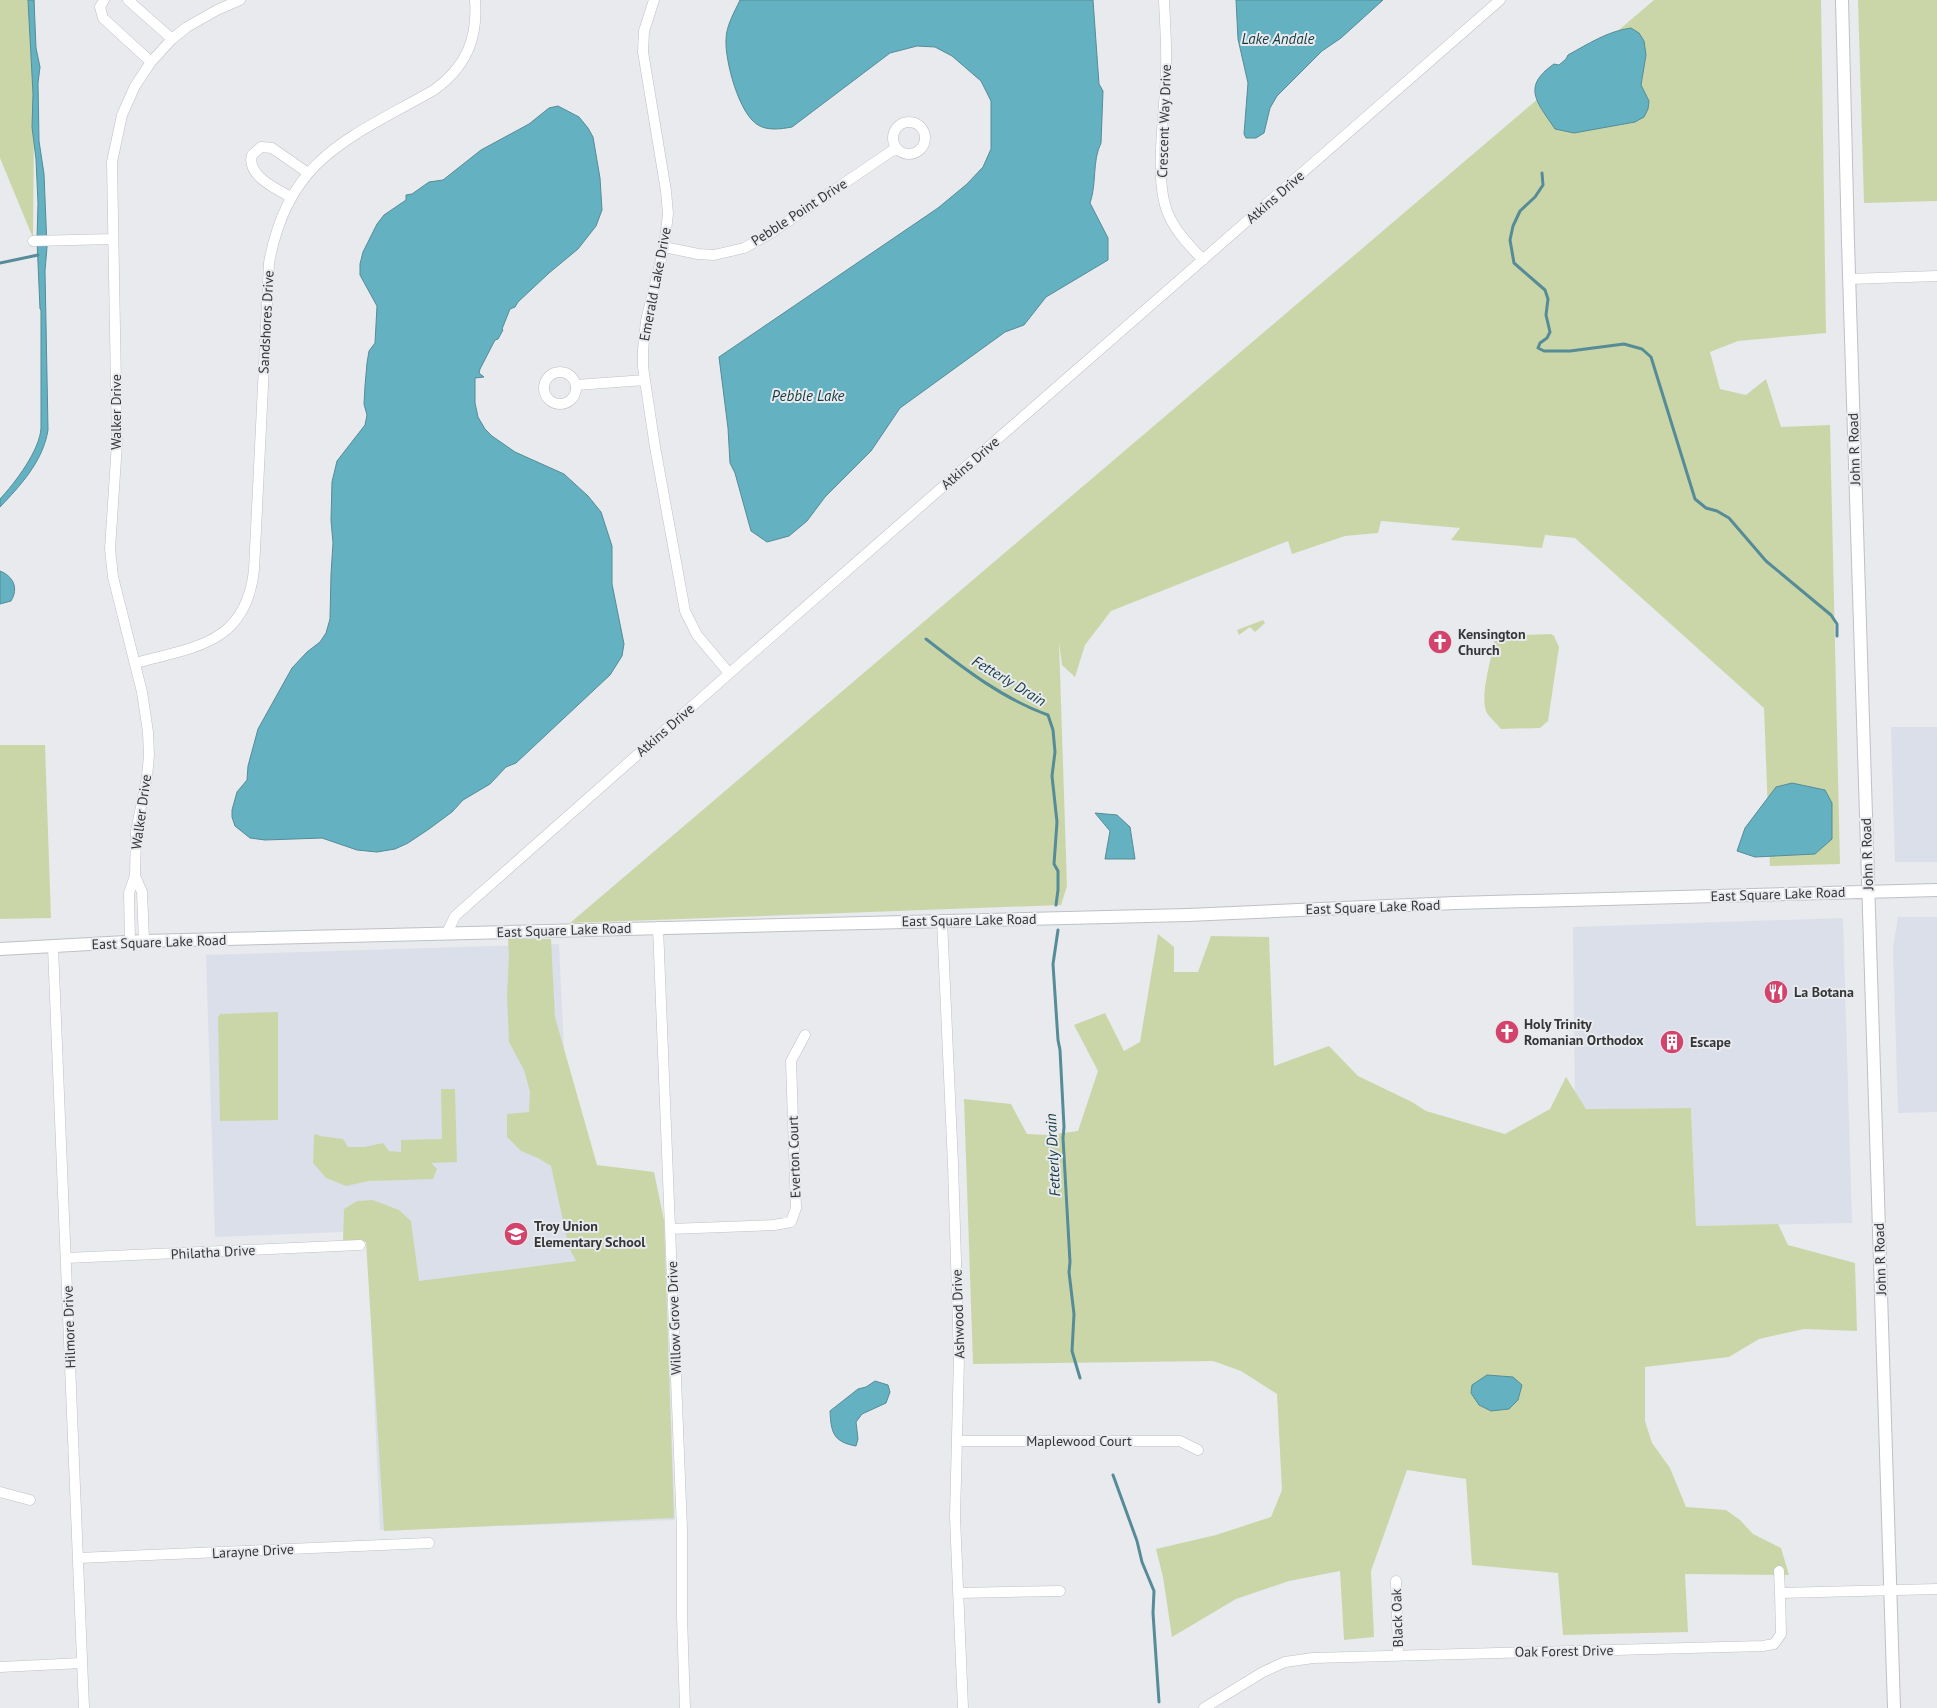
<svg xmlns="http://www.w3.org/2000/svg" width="1937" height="1708" font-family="'PT Sans',sans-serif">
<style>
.built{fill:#dbdfea}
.green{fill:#cbd6a8}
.water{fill:#63b1c1;stroke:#558c98}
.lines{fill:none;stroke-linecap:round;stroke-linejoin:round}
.stream{stroke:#558c98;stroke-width:3}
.minor-casing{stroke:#bec0c4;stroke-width:11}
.major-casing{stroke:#bec0c4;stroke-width:14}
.minor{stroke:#fff;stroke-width:10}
.major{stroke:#fff;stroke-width:12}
.labels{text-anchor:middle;stroke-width:4;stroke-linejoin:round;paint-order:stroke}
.street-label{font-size:14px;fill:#353637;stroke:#e8eaee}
.poi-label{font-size:14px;font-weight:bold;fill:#353637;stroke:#e8eaee;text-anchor:start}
.water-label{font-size:15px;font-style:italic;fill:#153b42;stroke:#e8eaee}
</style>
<rect width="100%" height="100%" fill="#e8eaee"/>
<path class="built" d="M 1891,727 L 1937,727 L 1937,862 L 1895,862 Z
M 1898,917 L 1937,917 L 1937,1112 L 1898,1113 L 1893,948 Z
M 1843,918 L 1852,1223 L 1696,1226 L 1691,1108 L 1575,1109 L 1573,927 Z
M 559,944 L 572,1224 L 664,1220 L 675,1520 L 380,1530 L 367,1231 L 215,1237 L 206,955 Z"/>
<path class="green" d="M 0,0 L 35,0 L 33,238 L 0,158 Z
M 1654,0 L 1821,0 L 1826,333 L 1738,341 L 1710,352 L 1720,389 L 1746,395 L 1766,379 L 1781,427 L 1830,425 L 1840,864 L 1770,866 L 1764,708 L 1575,538 L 1545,535 L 1542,548 L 1451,540 L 1460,528 L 1381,521 L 1378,533 L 1345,536 L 1292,554 L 1288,541 L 1111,611 L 1085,645 L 1075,677 L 1062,665 L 1059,642 L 1067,886 L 1061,905 L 570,923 Z
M 1858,0 L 1937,0 L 1937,201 L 1864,203 Z
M 1263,620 L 1265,623 L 1255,632 L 1250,627 L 1239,635 L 1237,630 Z
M 1551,634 L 1554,636 L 1559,647 L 1548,721 L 1540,728 L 1501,729 C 1498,725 1487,715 1486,711 C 1480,693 1492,657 1495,638 L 1498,636 Z
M 0,745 L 45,745 L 51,918 L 0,919 Z
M 1158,934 L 1174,947 L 1174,972 L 1198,972 L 1211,936 L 1269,937 L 1274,1066 L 1329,1046 L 1358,1076 L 1412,1102 L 1426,1111 L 1505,1134 L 1550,1109 L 1566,1077 L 1586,1109 L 1691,1108 L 1696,1226 L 1778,1224 L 1788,1245 L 1855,1263 L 1857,1331 L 1804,1329 L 1759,1339 L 1729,1357 L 1645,1367 L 1645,1421 L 1652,1443 L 1670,1468 L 1686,1507 L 1726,1510 L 1740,1520 L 1753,1534 L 1781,1548 L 1789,1575 L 1685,1574 L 1688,1632 L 1563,1635 L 1558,1573 L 1472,1565 L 1466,1479 L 1407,1470 L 1371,1571 L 1374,1637 L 1344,1640 L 1340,1571 L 1289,1581 L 1236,1599 L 1172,1637 L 1163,1577 L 1156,1549 L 1216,1535 L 1271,1517 L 1282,1490 L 1277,1394 L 1241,1371 L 1213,1361 L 973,1364 L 964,1099 L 1011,1104 L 1027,1134 L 1049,1135 L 1078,1131 L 1098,1071 L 1074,1025 L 1105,1013 L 1124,1051 L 1140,1042 Z
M 508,939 L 551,939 L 555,1017 L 597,1165 L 654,1172 L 664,1220 L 674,1518 L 384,1531 L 366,1242 L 343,1240 L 344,1209 L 357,1201 L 373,1200 L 399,1210 L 411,1221 L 419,1281 L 576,1261 L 569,1248 L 551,1166 L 538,1158 L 521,1151 L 507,1137 L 507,1114 L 529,1112 L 530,1092 L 524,1070 L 509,1042 L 507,995 L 509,956 Z
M 278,1012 L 278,1120 L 220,1121 L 218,1018 L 220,1014 Z
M 441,1089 L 455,1089 L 457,1162 L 431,1163 L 437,1169 L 433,1179 L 369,1181 L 346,1186 L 326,1178 L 313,1163 L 314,1135 L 317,1134 L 320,1136 L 343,1139 L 348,1147 L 364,1147 L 383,1143 L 389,1151 L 401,1152 L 401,1140 L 442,1139 Z"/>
<path class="water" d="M 28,0 L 34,0 L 36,48 L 40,67 L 38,83 L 39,141 L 44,174 L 47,247 L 45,271 L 48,430 C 43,461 21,485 0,507 L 0,499 C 15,483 40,450 41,428 L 41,310 L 40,309 L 37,240 L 38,203 L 36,159 L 32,127 L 33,94 Z
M 740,0 L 1093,0 L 1099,84 L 1103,91 L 1101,143 C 1092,161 1097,183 1090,203 L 1108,238 L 1108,260 L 1046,297 L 1024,325 L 1005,332 L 900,408 L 871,451 L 825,497 L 807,521 L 789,536 L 767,542 L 751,531 L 735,473 L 730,463 L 728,428 L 719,357 L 938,208 L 967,184 L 983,167 L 991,149 L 991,101 L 981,81 L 952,56 L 935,47 L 917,46 L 890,53 L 792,127 C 781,129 768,131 758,125 C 739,114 725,61 726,40 C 726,26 734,13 740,0 Z
M 1236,0 L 1383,0 L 1341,38 L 1322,51 L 1277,96 L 1270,108 L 1264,133 L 1256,138 L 1246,138 L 1244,134 L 1248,83 L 1238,39 Z
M 1631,28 L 1639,33 L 1644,41 L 1646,55 L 1641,85 L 1649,101 L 1648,109 L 1644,117 L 1635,122 L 1574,133 L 1555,129 C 1537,102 1521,87 1554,64 L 1559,65 L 1566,59 L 1568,55 C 1588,44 1608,31 1631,28 Z
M 558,106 L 579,117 L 588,128 L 593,137 L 600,178 L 602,210 L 596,226 L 578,249 L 549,273 L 518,302 L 515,307 L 510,309 L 502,329 L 503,330 L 498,339 L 495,340 L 480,369 L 479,373 L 484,377 L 475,378 L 475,403 L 478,417 L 485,429 L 492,436 L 515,452 L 564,474 L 588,496 L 601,512 L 612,546 L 612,584 L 624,644 L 622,656 L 610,675 L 516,763 L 506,767 L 490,784 L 463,800 L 452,812 L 429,829 L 408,843 L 395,849 L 377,852 L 357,850 L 322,838 L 265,840 L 250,838 L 235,826 L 232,817 L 232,810 L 237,792 L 247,780 L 248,766 L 258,729 L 292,668 L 307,652 L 320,642 L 326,633 L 330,619 L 331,574 L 333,543 L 331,520 L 332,482 L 337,461 L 365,425 L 367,415 L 364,404 L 365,386 L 367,363 L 369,351 L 375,343 L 377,306 L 360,275 L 360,264 L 363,252 L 377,224 L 384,215 L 406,200 L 406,195 L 412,194 L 429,182 L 443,180 L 481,150 L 529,124 L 549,108 Z
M 0,571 C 13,576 19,588 11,601 L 0,604 Z
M 1792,783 L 1825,790 L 1832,803 L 1832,839 L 1815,854 L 1755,857 L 1737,851 L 1745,828 L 1776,787 Z
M 1095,813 L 1117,815 L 1130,827 L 1135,859 L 1105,859 L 1110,831 Z
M 1487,1375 L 1513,1377 L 1522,1385 L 1518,1400 L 1509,1409 L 1491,1411 L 1479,1405 L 1471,1393 L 1472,1385 Z
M 875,1381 L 888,1385 L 890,1392 L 886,1403 L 862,1414 L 856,1422 L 858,1439 L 856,1446 C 833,1442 831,1432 830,1411 L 858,1389 L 866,1387 Z"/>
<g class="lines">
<path class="stream" d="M 1542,173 L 1543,185 L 1535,197 L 1520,211 L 1513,226 L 1510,240 L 1514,263 L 1545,290 L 1548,299 L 1546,315 L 1550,332 L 1547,338 L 1540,343 L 1538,348 L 1544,351 L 1570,351 L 1624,344 L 1642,349 L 1651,357 L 1695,499 L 1706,508 L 1717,511 L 1729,518 L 1766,561 L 1831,615 L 1837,624 L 1837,636
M 0,263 L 38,255
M 926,639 C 963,668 1003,699 1048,715 L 1053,730 L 1055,752 L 1052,776 L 1057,822 L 1054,864 L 1058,871 L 1058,890 L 1056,905
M 1058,930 L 1053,964 L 1058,1040 L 1060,1050 L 1064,1127 L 1063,1138 L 1070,1262 L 1069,1272 L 1074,1314 L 1072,1351 L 1080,1378
M 1113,1475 L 1137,1541 L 1142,1562 L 1154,1591 L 1153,1613 L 1159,1702"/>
<g class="minor-casing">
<path id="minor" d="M 104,0 L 100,7 L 103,18 L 151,62
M 128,0 L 172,39
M 654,0 L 644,31 L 643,52 L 666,191 L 668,214 L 664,247 L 646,321 L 643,350 L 643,367 L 655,447 L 685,611 L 697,635 L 729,673
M 1164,0 C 1165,24 1167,49 1166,73 C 1165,110 1154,177 1167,211 C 1174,230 1189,245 1203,260
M893 138a16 16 0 1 1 32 0a16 16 0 1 1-32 0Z
M 291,197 C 276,189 246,175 252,155 L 261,147 L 272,148 L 308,173
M 33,241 L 113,239
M 664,247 L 698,254 L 714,255 L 744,248 L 768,235 L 896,148
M 1849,279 L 1937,276
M544 388a16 16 0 1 1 32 0a16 16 0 1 1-32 0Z
M 576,385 L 645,380
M 135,663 C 195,647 246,644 254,570 L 269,263 C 288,157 350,138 434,90 C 466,67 478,39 475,0
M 135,876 L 142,892 L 144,941
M 942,920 L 953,1164 L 959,1358 L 955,1517 L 963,1708
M 658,927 L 682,1529 L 682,1617 L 685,1708
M 447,933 L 455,916 L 740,664 L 1500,0
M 130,942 L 129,893 L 135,876 L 136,831 L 147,777 L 149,755 L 148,732 L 142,692 L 113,577 L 110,549 L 117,443 L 112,162 L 122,115 L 135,86 L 151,62 L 172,39 L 187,27 L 217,10 L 240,0
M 53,947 L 84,1708
M 670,1229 L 774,1225 L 791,1222 L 796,1208 L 791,1061 L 805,1035
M 66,1258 L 360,1245
M 958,1441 L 1180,1441 L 1198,1450
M 0,1492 L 30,1500
M 78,1558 L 429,1543
M 1779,1571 L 1780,1593
M 1396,1581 L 1398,1655
M 958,1593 L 1060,1591
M 0,1667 L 82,1663
M 1204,1708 L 1263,1672 L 1285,1662 L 1313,1658 L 1763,1646 L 1774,1644 L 1781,1634 L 1780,1593 L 1937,1589"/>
</g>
<g class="major-casing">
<path id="major" d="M 1842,0 L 1848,242 L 1894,1708
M 0,949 L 144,941 L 1188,915 L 1455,903 L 1937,890"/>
</g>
<use href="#minor" class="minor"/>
<use href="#major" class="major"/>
</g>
<defs>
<g id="church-disc" transform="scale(1.25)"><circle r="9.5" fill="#d2446c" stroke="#e8eaee"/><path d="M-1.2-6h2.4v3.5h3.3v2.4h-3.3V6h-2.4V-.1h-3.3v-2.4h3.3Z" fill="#fff"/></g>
<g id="restaurant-disc" transform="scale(1.25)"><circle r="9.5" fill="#d2446c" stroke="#e8eaee"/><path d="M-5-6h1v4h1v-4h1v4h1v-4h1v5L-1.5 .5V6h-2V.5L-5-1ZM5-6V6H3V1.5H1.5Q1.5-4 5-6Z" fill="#fff"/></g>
<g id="building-disc" transform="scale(1.25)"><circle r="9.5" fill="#d2446c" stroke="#e8eaee"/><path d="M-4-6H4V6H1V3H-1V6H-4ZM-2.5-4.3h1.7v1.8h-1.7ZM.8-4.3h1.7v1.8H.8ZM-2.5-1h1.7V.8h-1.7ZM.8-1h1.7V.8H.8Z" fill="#fff"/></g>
<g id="school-disc" transform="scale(1.25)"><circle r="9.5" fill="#d2446c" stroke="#e8eaee"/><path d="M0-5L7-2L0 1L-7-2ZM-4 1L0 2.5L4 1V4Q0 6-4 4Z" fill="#fff"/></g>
</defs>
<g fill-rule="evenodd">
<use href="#church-disc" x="1440" y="642"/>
<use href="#restaurant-disc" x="1776" y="992"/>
<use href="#church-disc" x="1507" y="1032"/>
<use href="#building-disc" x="1672" y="1042"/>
<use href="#school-disc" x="516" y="1234"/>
</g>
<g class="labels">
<g class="street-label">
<text transform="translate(1164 121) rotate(-88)" y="5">Crescent Way Drive</text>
<text transform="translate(1275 197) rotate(-41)" y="5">Atkins Drive</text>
<text transform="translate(799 212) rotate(-33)" y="5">Pebble Point Drive</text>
<text transform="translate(655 284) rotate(-79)" y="5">Emerald Lake Drive</text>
<text transform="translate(266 322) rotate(-87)" y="5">Sandshores Drive</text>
<text transform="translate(116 412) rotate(-90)" y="5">Walker Drive</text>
<text transform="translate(1854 449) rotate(-92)" y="5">John R Road</text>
<text transform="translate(970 463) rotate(-41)" y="5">Atkins Drive</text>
<text transform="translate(665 730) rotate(-41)" y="5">Atkins Drive</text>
<text transform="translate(141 812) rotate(-82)" y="5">Walker Drive</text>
<text transform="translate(1867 854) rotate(-92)" y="5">John R Road</text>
<text transform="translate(1778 894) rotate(-2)" y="5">East Square Lake Road</text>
<text transform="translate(1373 907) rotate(-2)" y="5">East Square Lake Road</text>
<text transform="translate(969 920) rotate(-1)" y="5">East Square Lake Road</text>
<text transform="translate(564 930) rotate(-2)" y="5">East Square Lake Road</text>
<text transform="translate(159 942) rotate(-2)" y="5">East Square Lake Road</text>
<text transform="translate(794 1157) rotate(-92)" y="5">Everton Court</text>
<text transform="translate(213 1252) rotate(-3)" y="5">Philatha Drive</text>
<text transform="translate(1880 1259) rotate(-92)" y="5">John R Road</text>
<text transform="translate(958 1314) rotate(-92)" y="5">Ashwood Drive</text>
<text transform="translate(674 1318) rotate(-92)" y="5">Willow Grove Drive</text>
<text transform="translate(69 1327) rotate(-92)" y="5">Hilmore Drive</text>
<text x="1079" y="1446">Maplewood Court</text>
<text transform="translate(253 1551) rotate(-3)" y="5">Larayne Drive</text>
<text transform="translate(1397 1618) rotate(-92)" y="5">Black Oak</text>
<text transform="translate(1564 1651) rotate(-1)" y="5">Oak Forest Drive</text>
</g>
<g class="poi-label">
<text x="1458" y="639">Kensington<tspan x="1458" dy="16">Church</tspan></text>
<text x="1794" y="997">La Botana</text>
<text x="1524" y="1029">Holy Trinity<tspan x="1524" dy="16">Romanian Orthodox</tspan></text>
<text x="1690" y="1047">Escape</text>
<text x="534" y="1231">Troy Union<tspan x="534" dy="16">Elementary School</tspan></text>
</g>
<g class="water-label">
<text x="1278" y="44">Lake Andale</text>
<text x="808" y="401">Pebble Lake</text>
<text transform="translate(1009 681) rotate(31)" y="5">Fetterly Drain</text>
<text transform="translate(1053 1155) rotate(-93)" y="5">Fetterly Drain</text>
</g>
</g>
</svg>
